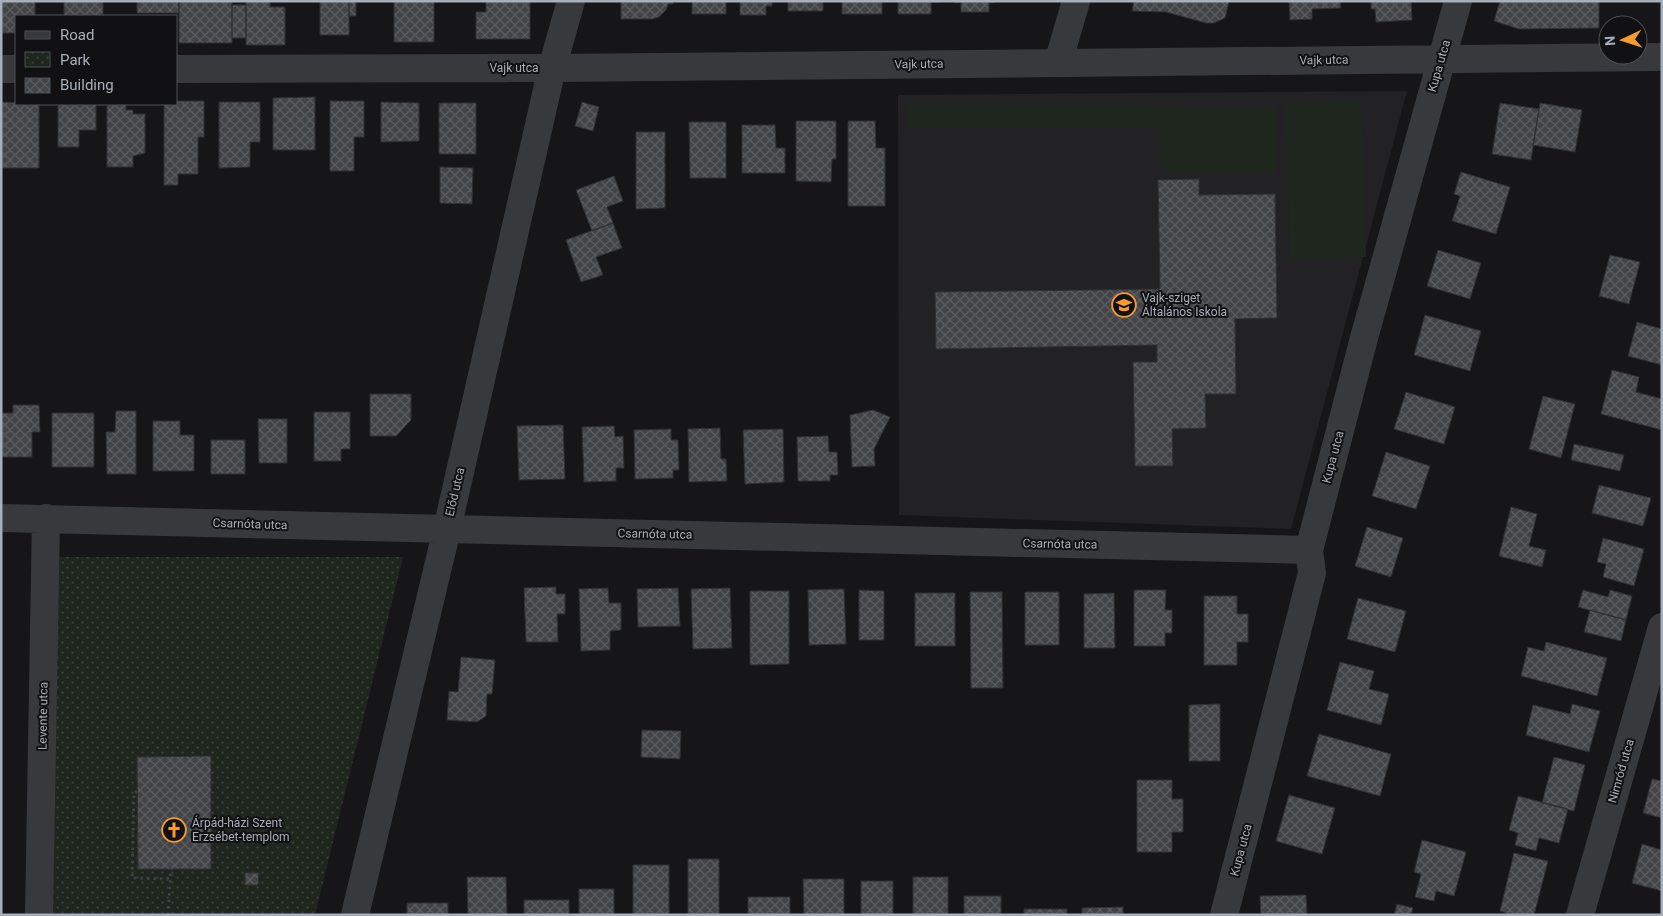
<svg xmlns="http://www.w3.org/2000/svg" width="1663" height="916" font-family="Roboto,sans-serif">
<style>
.built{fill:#222225}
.grass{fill:#1e261e}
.park{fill:url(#park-dots)}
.building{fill:url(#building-cross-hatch);stroke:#303034}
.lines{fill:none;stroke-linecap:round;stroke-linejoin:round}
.path{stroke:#3d4044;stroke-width:3;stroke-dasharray:2.5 4;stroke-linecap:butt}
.street{stroke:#37393d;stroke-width:28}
.labels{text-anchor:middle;stroke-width:4;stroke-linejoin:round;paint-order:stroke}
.street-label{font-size:12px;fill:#a8afb9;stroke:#111113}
.poi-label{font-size:12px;fill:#a8afb9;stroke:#111113;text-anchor:start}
</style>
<defs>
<pattern id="park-dots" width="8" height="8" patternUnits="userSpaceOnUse" patternTransform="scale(1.25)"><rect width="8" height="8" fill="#1e261e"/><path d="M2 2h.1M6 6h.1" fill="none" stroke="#3c433d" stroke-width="1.8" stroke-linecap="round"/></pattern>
<pattern id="building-cross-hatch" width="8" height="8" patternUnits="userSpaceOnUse" patternTransform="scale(1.25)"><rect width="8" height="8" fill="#424448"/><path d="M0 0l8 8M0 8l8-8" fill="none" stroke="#5a5c60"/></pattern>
</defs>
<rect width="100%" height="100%" fill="#161618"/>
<path class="built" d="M 1407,91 L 1291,529 L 899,515 L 898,95 Z"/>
<path class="grass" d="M 1361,101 L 1366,257 L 1290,260 L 1285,104 Z
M 908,105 L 1276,107 L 1276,173 L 1161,172 L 1161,128 L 909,127 Z"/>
<path class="park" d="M 58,557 L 403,557 L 315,915 L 45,915 Z"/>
<path class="building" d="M 2,1 L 35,1 L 35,16 L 16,16 L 16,33 L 2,33 Z
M 64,1 L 103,1 L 103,16 L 64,16 Z
M 137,1 L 179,1 L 179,13 L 137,13 Z
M 179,1 L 232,1 L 232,43 L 179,43 Z
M 246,1 L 270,1 L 270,7 L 285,7 L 285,45 L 246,45 Z
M 320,1 L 349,1 L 349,35 L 320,35 Z
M 349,1 L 356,1 L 356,16 L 349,16 Z
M 394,1 L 434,1 L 434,42 L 394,42 Z
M 486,1 L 530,1 L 530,39 L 476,39 L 476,12 L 486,12 Z
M 621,1 L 673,1 L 673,4 L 668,4 L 666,10 L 659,17 L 652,19 L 621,19 Z
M 692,1 L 726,1 L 726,14 L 692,14 Z
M 740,1 L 772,1 L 772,6 L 766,6 L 766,15 L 740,15 Z
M 788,1 L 823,1 L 823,11 L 788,11 Z
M 842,1 L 882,1 L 882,14 L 842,14 Z
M 898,1 L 939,1 L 939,2 L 931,2 L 931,14 L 898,14 Z
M 955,1 L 995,1 L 995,2 L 989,3 L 989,12 L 961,12 L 961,2 L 955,3 Z
M 1134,1 L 1228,1 L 1229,2 L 1225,18 L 1214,23 L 1206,23 L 1166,12 L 1132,11 Z
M 1289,1 L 1340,1 L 1341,8 L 1312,9 L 1312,19 L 1290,20 Z
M 1371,1 L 1411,1 L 1412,20 L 1376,22 L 1375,9 L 1371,9 Z
M 1500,1 L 1599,1 L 1599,28 L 1519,29 L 1494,21 Z
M 232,5 L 246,5 L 246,38 L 232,38 Z
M 315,97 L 315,150 L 273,150 L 273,98 Z
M 176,101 L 204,101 L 204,137 L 198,137 L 198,174 L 178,174 L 178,185 L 164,185 L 164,104 L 176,104 Z
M 330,101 L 364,101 L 364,137 L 354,137 L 354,171 L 330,171 Z
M 2,102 L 39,104 L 39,168 L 2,168 Z
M 219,102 L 260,102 L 260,142 L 250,142 L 250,167 L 219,168 Z
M 381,102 L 419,103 L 419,141 L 381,142 Z
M 582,102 L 599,107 L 593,131 L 575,126 Z
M 439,103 L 476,103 L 476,154 L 439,154 Z
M 1500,103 L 1539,109 L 1531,160 L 1492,154 Z
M 1540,103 L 1582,110 L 1575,152 L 1533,145 Z
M 58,104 L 96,104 L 96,130 L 79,130 L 79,147 L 58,147 Z
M 107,104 L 126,104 L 126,110 L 133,110 L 133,114 L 145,114 L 145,153 L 133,156 L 133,167 L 107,167 Z
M 796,121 L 836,121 L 836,159 L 832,159 L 831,182 L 796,181 Z
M 848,121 L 875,121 L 876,148 L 885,148 L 885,206 L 848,206 Z
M 689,122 L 726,122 L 726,178 L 690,178 Z
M 742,125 L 775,125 L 776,148 L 785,148 L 785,173 L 742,173 Z
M 636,132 L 665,132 L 665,208 L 636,209 Z
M 440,167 L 473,168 L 472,204 L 440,203 Z
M 1461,172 L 1510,187 L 1496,234 L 1452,221 L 1460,196 L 1454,194 Z
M 614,176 L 623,201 L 607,207 L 613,223 L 592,231 L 576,190 Z
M 1199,179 L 1199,195 L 1275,194 L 1277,318 L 1235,319 L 1236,394 L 1205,394 L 1206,428 L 1172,429 L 1173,466 L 1135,466 L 1133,362 L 1157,362 L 1157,345 L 936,349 L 935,292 L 1160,289 L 1158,180 Z
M 613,223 L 622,248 L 596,257 L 603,275 L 581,282 L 566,240 Z
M 1438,250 L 1481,263 L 1470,299 L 1427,286 Z
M 1610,255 L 1640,262 L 1629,304 L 1599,296 Z
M 1425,315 L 1481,331 L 1470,371 L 1414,355 Z
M 1637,322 L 1662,329 L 1662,365 L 1628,356 Z
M 1612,370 L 1639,377 L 1636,392 L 1662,399 L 1662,430 L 1601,414 Z
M 1406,392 L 1455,407 L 1444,444 L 1394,429 Z
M 370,394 L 411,394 L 411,420 L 396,436 L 370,436 Z
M 1543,396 L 1575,404 L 1561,458 L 1529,449 Z
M 13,405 L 39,405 L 40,432 L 32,432 L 32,457 L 1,457 L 1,413 L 13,413 Z
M 873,410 L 890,417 L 874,449 L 875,466 L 852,467 L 850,415 Z
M 116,411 L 136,411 L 136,474 L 107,474 L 106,432 L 115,432 Z
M 314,412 L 350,412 L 350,449 L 341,449 L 341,461 L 314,461 Z
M 52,413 L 94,413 L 94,467 L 52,467 Z
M 258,419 L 287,419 L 287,463 L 259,463 Z
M 153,421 L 180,421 L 180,435 L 194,435 L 194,471 L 153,471 Z
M 563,425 L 565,479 L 519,480 L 517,426 Z
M 614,426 L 615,437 L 623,436 L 624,468 L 616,468 L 616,481 L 584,482 L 582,427 Z
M 720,428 L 721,459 L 726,459 L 727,481 L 689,482 L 688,429 Z
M 671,429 L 671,440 L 678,440 L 679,470 L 673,470 L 673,478 L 635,479 L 634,430 Z
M 783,429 L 784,482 L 745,484 L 743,430 Z
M 828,436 L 829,452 L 837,452 L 838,475 L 830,475 L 830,481 L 798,481 L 797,437 Z
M 211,440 L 245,440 L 245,474 L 211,474 Z
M 1574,444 L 1624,455 L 1620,471 L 1571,460 Z
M 1386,452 L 1430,466 L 1416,509 L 1372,496 Z
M 1599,485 L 1651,498 L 1643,526 L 1592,513 Z
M 1511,507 L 1537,514 L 1529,546 L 1546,550 L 1542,567 L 1499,556 Z
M 1367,527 L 1403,538 L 1391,577 L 1355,566 Z
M 1603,538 L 1644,549 L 1634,586 L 1603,577 L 1606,564 L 1597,562 Z
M 556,587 L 556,594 L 565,594 L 565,614 L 557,614 L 558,642 L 526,642 L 524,588 Z
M 608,588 L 609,603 L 621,603 L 621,630 L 610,631 L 610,650 L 581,651 L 579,589 Z
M 678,588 L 680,626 L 638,627 L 637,589 Z
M 730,588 L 732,648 L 693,649 L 691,589 Z
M 844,589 L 846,644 L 809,645 L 808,590 Z
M 859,590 L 884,591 L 884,640 L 859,640 Z
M 1134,590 L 1166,590 L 1165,610 L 1172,610 L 1172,633 L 1165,633 L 1165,646 L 1134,646 Z
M 1583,590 L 1608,597 L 1610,590 L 1632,596 L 1626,620 L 1578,607 Z
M 750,591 L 789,591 L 789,664 L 750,665 Z
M 970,592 L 1002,592 L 1003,688 L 971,688 Z
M 1025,592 L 1059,592 L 1059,645 L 1025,645 Z
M 915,593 L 955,593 L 955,646 L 915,646 Z
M 1114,593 L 1115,648 L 1084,648 L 1084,594 Z
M 1204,596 L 1237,596 L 1237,614 L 1248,614 L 1248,642 L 1237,642 L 1237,665 L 1204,665 Z
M 1358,598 L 1406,611 L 1395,652 L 1347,639 Z
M 1590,610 L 1626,620 L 1621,641 L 1584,632 Z
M 1546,642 L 1607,658 L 1597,696 L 1521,676 L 1528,647 L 1544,651 Z
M 461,657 L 495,660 L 492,694 L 487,694 L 486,716 L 477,722 L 447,720 L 449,691 L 458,692 Z
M 1340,662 L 1374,671 L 1369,689 L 1389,694 L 1381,725 L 1327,710 Z
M 1220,704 L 1220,761 L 1189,761 L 1189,705 Z
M 1572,704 L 1600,711 L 1589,752 L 1526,735 L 1533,705 L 1570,714 Z
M 642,730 L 681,731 L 680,759 L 641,757 Z
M 1319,734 L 1391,754 L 1380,796 L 1307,776 Z
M 211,756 L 211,869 L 138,869 L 137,757 Z
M 1554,757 L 1585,765 L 1574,811 L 1542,803 Z
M 1652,779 L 1662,781 L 1662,818 L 1643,813 Z
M 1137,780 L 1172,780 L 1172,799 L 1183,799 L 1183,832 L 1172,832 L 1172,852 L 1137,852 Z
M 1289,795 L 1335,808 L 1322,854 L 1276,841 Z
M 1518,796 L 1568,809 L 1559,843 L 1539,838 L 1536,851 L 1515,845 L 1518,833 L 1509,830 Z
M 1422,840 L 1466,852 L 1454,896 L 1436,891 L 1434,901 L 1415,897 L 1421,874 L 1414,872 Z
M 1642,844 L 1662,850 L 1662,891 L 1632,883 Z
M 1514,853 L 1548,861 L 1534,915 L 1512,915 L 1500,911 Z
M 688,859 L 719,859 L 719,915 L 688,915 Z
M 633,865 L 669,865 L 669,915 L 633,915 Z
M 245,873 L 259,873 L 258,885 L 245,885 Z
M 467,877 L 506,877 L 507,915 L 468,915 Z
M 913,877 L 948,877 L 948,915 L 913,915 Z
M 803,879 L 844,879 L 844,915 L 804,915 Z
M 861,881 L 893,881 L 893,915 L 861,915 Z
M 579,889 L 614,889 L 614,915 L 579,915 Z
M 1306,895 L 1307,915 L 1261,915 L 1260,896 Z
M 964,896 L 1001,896 L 1001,915 L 964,915 Z
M 748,897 L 790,897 L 790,915 L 748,915 Z
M 524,900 L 569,900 L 569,915 L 524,915 Z
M 407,903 L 448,903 L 448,915 L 407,915 Z
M 1397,904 L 1413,908 L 1411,915 L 1394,915 Z
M 1123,907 L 1123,915 L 1082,915 L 1082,908 Z
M 1024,909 L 1067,909 L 1067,915 L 1024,915 Z"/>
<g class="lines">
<path class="path" d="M 137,792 L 134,792 L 132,878 L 170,879
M 168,915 L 171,869"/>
<path class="street" d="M 1058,63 L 1076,1
M 1,69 L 16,69
M 176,69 L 552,68 L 1662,57
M 1,518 L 1309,550
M 39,915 L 46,518
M 355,915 L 447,529 L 552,68 L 571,1
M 1224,915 L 1312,573 L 1309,550 L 1364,338 L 1458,1
M 1580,915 L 1662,627"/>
</g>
<defs>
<g id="school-ring" transform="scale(1.25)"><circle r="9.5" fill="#111113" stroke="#f79b2f" stroke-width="1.5"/><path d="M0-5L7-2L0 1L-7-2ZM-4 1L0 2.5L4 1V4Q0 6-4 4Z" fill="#f79b2f"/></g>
<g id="church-ring" transform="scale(1.25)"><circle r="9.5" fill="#111113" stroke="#f79b2f" stroke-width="1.5"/><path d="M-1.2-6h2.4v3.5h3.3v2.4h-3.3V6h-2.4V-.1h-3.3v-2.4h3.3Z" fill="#f79b2f"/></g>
</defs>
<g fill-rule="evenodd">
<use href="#school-ring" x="1124" y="305"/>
<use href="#church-ring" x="174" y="830"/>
</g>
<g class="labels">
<g class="street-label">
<text transform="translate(1324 60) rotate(-1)" y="4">Vajk utca</text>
<text transform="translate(919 64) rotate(-1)" y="4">Vajk utca</text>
<text transform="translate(1439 66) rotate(-74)" y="4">Kupa utca</text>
<text x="514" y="72">Vajk utca</text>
<text transform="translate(1333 457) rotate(-75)" y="4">Kupa utca</text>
<text transform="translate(455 492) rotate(-77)" y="4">Előd utca</text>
<text transform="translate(250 524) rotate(2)" y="4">Csarnóta utca</text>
<text transform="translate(655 534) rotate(1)" y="4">Csarnóta utca</text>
<text transform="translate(1060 544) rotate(1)" y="4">Csarnóta utca</text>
<text transform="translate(43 716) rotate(-89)" y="4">Levente utca</text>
<text transform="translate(1621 771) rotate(-74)" y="4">Nimród utca</text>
<text transform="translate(1241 850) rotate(-75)" y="4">Kupa utca</text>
</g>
<g class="poi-label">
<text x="1142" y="302">Vajk-sziget<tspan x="1142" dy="14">Általános Iskola</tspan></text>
<text x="192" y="827">Árpád-házi Szent<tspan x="192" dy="14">Erzsébet-templom</tspan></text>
</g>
</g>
<rect width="1663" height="916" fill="none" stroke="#a8afb9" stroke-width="5"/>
<rect x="15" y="15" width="162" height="90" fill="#111113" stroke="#4d5055"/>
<rect x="25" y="31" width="25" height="8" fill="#37393d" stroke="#4d5055"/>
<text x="60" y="40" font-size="15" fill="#a8afb9">Road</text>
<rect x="25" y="52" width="25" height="15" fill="url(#park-dots)" stroke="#4d5055"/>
<text x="60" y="65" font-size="15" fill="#a8afb9">Park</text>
<rect x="25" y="78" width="25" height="15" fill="url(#building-cross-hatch)" stroke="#4d5055"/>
<text x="60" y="90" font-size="15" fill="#a8afb9">Building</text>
<g transform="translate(1623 40) rotate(266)"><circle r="24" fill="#111113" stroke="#4d5055"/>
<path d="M0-4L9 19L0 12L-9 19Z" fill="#f79b2f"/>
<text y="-8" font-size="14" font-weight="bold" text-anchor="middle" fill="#a8afb9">N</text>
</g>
</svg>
